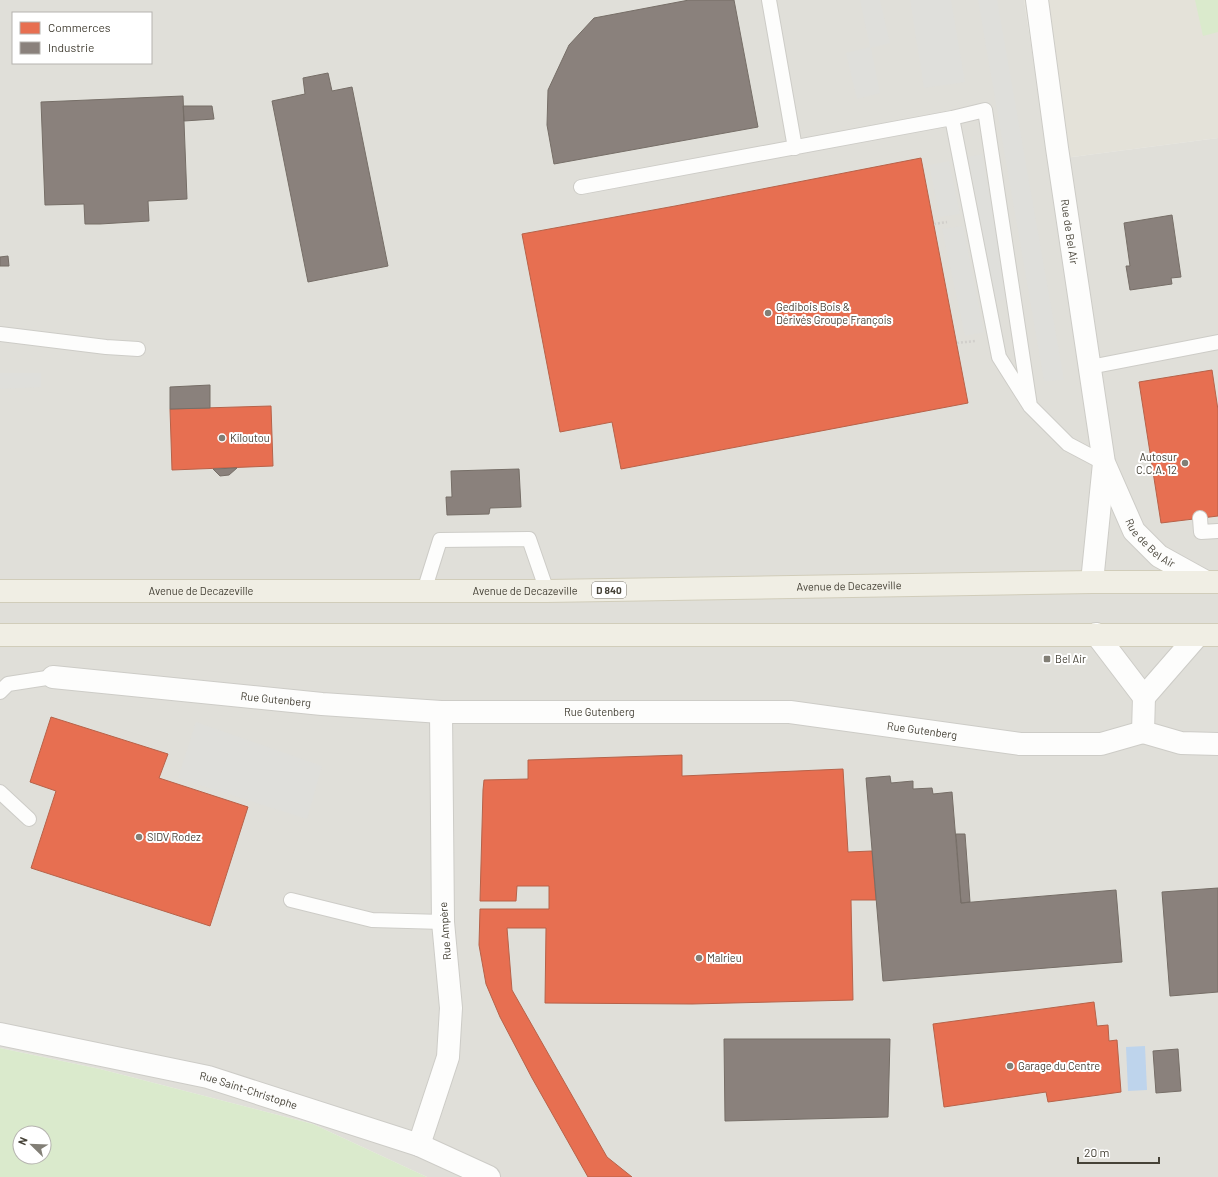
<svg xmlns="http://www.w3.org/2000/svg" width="1218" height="1177" font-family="Barlow,sans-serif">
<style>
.residential{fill:#e4e2d9}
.industrial{fill:#e0dfd9;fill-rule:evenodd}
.green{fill:#daeacc;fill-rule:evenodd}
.parking{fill:#dfdfdb}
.water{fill:#bed4ec}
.shops{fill:#e76f51;stroke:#b76249}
.industry{fill:#8a817c;stroke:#766e67}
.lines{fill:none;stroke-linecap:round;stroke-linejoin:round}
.lane-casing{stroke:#cdccc7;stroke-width:16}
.street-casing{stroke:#cdccc7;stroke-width:24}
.primary-casing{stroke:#d1cdba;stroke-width:24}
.path{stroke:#d1cfcb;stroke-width:2.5;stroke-dasharray:2 2;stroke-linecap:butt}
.lane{stroke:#fdfdfc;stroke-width:14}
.street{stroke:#fdfdfc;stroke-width:22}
.primary{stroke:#f0eee4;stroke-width:22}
.poi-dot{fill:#827f76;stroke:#fff;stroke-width:1.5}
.labels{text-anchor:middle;stroke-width:4;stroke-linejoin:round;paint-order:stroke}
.shield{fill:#fff;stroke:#7e7b73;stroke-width:1}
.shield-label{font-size:10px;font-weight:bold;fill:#464237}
.street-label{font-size:11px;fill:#464237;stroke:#fff}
.poi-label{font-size:11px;fill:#464237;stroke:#fff;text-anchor:start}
</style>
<rect width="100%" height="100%" fill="#f0f0eb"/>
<path class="residential" d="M 1024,0 L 1218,0 L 1218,138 L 1049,160 Z"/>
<path class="industrial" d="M 0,0 L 1024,0 L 1049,160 L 1218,138 L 1218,1177 L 427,1177 L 313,1124 L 100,1069 L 0,1048 ZM 13,13 L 151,13 L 151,63 L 13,63 Z"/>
<path class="green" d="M 1195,0 L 1218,0 L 1218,32 L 1203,36 Z
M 0,1048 L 100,1069 L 313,1124 L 427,1177 L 0,1177 ZM 20,1133 L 44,1133 L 44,1157 L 20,1157 Z"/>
<path class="parking" d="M 860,0 L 880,0 L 890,43 L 871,48 L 880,93 L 857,99 L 846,53 L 870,47 Z
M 910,0 L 951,0 L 965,82 L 924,88 Z
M 978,0 L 997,0 L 1064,380 L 1044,381 Z
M 982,154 L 1009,299 L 995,301 L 968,157 Z
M 949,161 L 960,214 L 940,217 L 929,165 Z
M 963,226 L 984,332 L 965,336 L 942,229 Z
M 0,373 L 41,373 L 41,387 L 0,389 Z
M 196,722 L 322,766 L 307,819 L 178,778 Z"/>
<path class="water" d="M 1145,1046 L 1147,1090 L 1128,1091 L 1126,1047 Z"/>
<path class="shops" d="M 921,158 L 968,403 L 621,469 L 612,422 L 560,432 L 522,234 L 675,206 Z
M 1212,370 L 1218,410 L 1218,516 L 1161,523 L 1139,382 Z
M 271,406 L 273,466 L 172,470 L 170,409 Z
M 51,717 L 168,754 L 159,778 L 248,807 L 210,926 L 31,868 L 56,791 L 30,782 Z
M 682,755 L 682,776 L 843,769 L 848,852 L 872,851 L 876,900 L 851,900 L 853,1000 L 692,1004 L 545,1003 L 546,928 L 507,928 L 512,990 L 607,1157 L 632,1177 L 588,1177 L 532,1078 L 500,1017 L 486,984 L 479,945 L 480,909 L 549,909 L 549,886 L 517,886 L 516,901 L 480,901 L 483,790 L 484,780 L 528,779 L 528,760 Z
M 1094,1002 L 1097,1026 L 1108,1025 L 1109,1041 L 1117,1040 L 1121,1092 L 1048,1102 L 1046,1092 L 944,1107 L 933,1024 Z"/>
<path class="industry" d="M 689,0 L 734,0 L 758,127 L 554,164 L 547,125 L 548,90 L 569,45 L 594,18 Z
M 328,73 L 332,91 L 352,87 L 388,266 L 308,282 L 272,101 L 305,94 L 303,78 Z
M 183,96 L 187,199 L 148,201 L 149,221 L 100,224 L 85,224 L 84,204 L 45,205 L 41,102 Z
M 183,106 L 212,106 L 214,119 L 184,121 Z
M 1172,215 L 1181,277 L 1171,278 L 1172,284 L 1130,290 L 1126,266 L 1130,266 L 1124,223 Z
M 8,256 L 9,266 L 0,266 L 0,257 Z
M 210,385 L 210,408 L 170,409 L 170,387 Z
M 237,468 L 229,475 L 220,476 L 213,469 Z
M 519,469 L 521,507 L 490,508 L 489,514 L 447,515 L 446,497 L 452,497 L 451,471 Z
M 890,776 L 891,783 L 913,781 L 913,789 L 932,788 L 933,794 L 952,792 L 961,903 L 1116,890 L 1122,962 L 883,981 L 866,778 Z
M 956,834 L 965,834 L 970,902 L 961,903 Z
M 1218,888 L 1218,992 L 1170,996 L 1162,892 Z
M 724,1039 L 890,1039 L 888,1117 L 725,1121 Z
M 1178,1049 L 1181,1091 L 1156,1093 L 1153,1051 Z"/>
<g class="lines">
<g class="lane-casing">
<path id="lane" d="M 769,0 L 795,148
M 952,118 L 999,357 L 1030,406 L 1068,444 L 1104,463
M 581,187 L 952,118 L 985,110 L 1030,406
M 0,334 L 106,347 L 138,349
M 1090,367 L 1218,342
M 1200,518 L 1201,532 L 1218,531
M 424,591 L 440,540 L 529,539 L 547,591
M 0,692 L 8,684 L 53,677
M 0,792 L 29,819
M 291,900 L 372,920 L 443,922"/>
</g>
<g class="street-casing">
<g id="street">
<path id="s1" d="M 1037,0 L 1057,148 L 1104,463 L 1092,582"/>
<path id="s2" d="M 1105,465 L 1134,531 L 1159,556 L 1206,582"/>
<path d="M 1096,634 L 1144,697 L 1198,635"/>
<path id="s3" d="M 53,677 L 322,704 L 441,712 L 790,712 L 1020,744 L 1101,744 L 1143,732"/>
<path d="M 1144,697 L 1143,732 L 1181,743 L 1218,744"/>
<path id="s4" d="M 0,1034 L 208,1077 L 419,1145 L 489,1177"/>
<path d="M 419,1145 L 448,1057 L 451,1008 L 443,922 L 441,712"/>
</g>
</g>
<g class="primary-casing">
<g id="primary">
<path id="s5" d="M 0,591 L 547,591 L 1092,582 L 1218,582"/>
<path d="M 0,635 L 1218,635"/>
</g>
</g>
<path class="path" d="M 934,224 L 947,222
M 957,343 L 975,341"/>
<use href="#lane" class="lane"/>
<use href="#street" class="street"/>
<use href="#primary" class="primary"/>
</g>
<g class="poi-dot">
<circle cx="768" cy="313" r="4"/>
<circle cx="222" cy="438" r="4"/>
<circle cx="1185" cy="463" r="4"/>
<rect x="1043" y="655" width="8" height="8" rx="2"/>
<circle cx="139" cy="837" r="4"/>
<circle cx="699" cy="958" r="4"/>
<circle cx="1010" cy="1066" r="4"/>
</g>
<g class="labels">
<rect class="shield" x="592" y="582" width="34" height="16" rx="3"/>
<g class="shield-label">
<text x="609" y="594">D 840</text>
</g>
<g class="street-label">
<text dy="4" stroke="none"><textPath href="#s1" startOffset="234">Rue de Bel Air</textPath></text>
<text dy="4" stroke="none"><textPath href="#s2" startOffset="92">Rue de Bel Air</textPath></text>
<text dy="4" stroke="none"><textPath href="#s5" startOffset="849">Avenue de Decazeville</textPath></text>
<text dy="4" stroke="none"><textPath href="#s5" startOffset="201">Avenue de Decazeville</textPath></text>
<text dy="4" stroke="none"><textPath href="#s5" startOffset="525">Avenue de Decazeville</textPath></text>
<text dy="4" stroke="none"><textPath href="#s3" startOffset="224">Rue Gutenberg</textPath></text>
<text dy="4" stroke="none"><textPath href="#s3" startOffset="548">Rue Gutenberg</textPath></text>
<text dy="4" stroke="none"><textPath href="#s3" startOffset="872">Rue Gutenberg</textPath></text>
<text transform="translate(445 931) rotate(-94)" y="4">Rue Ampère</text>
<text dy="4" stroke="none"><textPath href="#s4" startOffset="255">Rue Saint-Christophe</textPath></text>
</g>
<g class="poi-label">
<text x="776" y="311">Gedibois Bois &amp;<tspan x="776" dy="13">Dérivés Groupe François</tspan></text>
<text x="230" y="442">Kiloutou</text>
<text x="1177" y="461" text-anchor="end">Autosur<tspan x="1177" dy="13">C.C.A. 12</tspan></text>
<text x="1055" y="663">Bel Air</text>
<text x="147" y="841">SIDV Rodez</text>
<text x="707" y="962">Malrieu</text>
<text x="1018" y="1070">Garage du Centre</text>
</g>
</g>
<rect x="12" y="12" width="140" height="52" fill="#ffffff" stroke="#b5b3af"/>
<rect x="20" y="22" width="20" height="12" fill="#e76f51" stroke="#b5b3af"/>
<text x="48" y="32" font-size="12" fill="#464237">Commerces</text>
<rect x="20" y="42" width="20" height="12" fill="#8a817c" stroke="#b5b3af"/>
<text x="48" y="52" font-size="12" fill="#464237">Industrie</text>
<g transform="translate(32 1145) rotate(293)"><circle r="19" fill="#ffffff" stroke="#b5b3af"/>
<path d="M0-3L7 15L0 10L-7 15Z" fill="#827f76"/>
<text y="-6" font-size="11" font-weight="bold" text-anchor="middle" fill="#464237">N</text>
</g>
<path d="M1078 1157v6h81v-6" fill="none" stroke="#464237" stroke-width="2"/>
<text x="1084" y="1157" font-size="12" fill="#464237" stroke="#ffffff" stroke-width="3" paint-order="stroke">20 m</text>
</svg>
